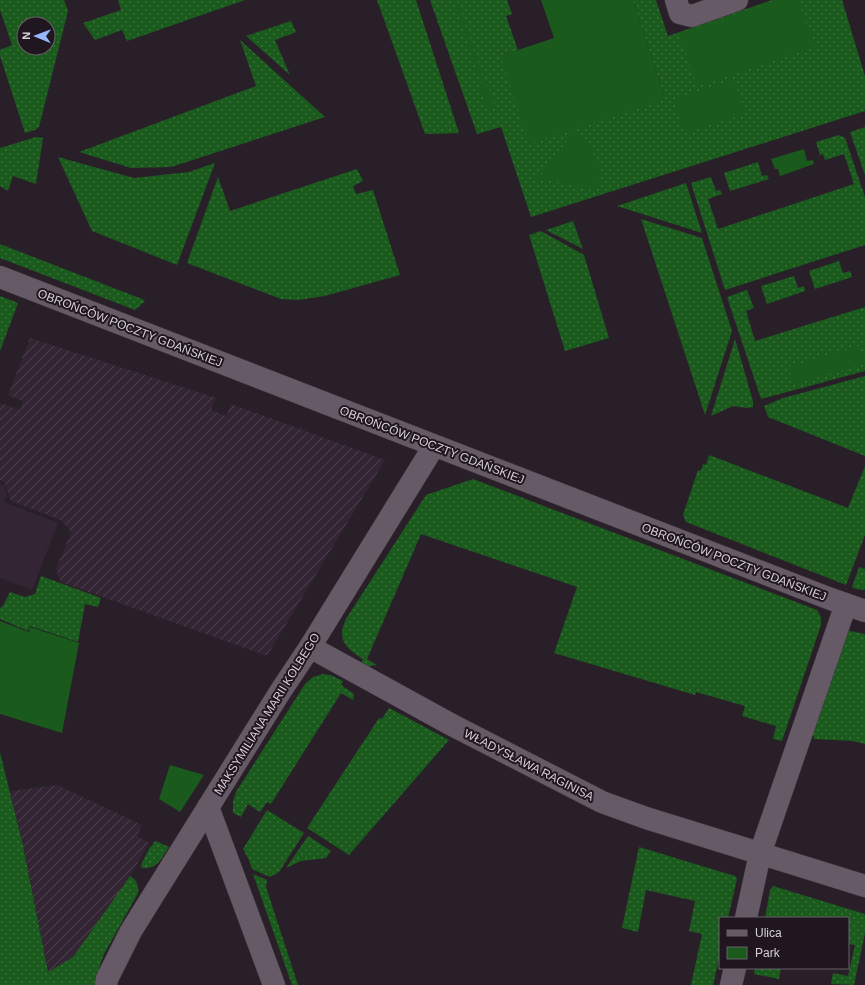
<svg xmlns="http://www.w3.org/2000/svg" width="865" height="985" font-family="Arial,sans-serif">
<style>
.built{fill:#332534}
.industrial{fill:url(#industrial-furrows)}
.grass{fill:url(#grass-dots);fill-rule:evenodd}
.green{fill:#1a5a1c}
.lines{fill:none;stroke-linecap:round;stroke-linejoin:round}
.minor-casing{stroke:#443c45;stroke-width:23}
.minor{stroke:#665a66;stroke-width:22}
.labels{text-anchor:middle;stroke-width:4;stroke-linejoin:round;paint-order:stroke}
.street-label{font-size:12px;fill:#d6cfd6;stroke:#1f1620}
</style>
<defs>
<pattern id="industrial-furrows" width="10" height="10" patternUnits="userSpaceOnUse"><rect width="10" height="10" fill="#332534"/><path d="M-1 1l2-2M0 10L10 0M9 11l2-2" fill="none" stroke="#504451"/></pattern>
<pattern id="grass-dots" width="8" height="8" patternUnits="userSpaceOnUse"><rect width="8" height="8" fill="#1a5a1c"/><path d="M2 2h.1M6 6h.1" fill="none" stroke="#3b713c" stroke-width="1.8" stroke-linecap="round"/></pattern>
</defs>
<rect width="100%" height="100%" fill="#291f29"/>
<path class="built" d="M 0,484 L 4,485 L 7,494 L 4,502 L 58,523 L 32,590 L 0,578 Z"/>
<path class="industrial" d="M 30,338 L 216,398 L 211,410 L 226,416 L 231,404 L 385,460 L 267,656 L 61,582 L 56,569 L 71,532 L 61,520 L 11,501 L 4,482 L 0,480 L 0,403 L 20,410 L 23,401 L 8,395 Z
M 57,785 L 142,825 L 137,836 L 149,843 L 130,876 L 73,957 L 48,972 L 23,846 L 10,791 Z"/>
<path class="grass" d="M 0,0 L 64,0 L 68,11 L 39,127 L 35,130 L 25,133 L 0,56 L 0,50 L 12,45 L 0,10 ZM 24,24 L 48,24 L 48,48 L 24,48 Z
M 118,0 L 245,0 L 127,41 L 122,30 L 95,40 L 83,23 L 121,10 Z
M 377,0 L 416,0 L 459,133 L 425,134 Z
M 430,0 L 507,0 L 512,14 L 506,16 L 518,50 L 500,56 L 665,99 L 633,0 L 656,0 L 668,36 L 772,0 L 842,0 L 865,76 L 865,111 L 531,217 L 501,127 L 477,134 Z
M 291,21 L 296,32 L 275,40 L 290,75 L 246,36 Z
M 240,40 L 325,117 L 171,167 L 131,168 L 79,152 L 256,86 Z
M 865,127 L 865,175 L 850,132 Z
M 839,135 L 845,138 L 865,197 L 865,245 L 725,290 L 691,183 L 711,177 L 716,191 L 720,190 L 722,194 L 708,199 L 718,229 L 854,184 L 844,154 L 825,160 L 823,154 L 820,155 L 816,142 Z
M 36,137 L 43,138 L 36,184 L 13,176 L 8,191 L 0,186 L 0,148 Z
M 58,157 L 134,178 L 189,172 L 215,163 L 177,265 L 92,231 Z
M 758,162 L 762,176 L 767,175 L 769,179 L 730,191 L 724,173 Z
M 357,169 L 363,181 L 353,186 L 356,194 L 373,190 L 400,275 L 325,296 L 298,300 L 281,299 L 187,263 L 218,177 L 230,211 Z
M 686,183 L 702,233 L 617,206 Z
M 641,219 L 702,238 L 732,331 L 705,415 Z
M 573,221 L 583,249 L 546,230 Z
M 541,231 L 584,255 L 609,338 L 565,351 L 529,235 Z
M 0,244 L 142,299 L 145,301 L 135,310 L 0,258 Z
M 839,261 L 843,273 L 850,271 L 852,277 L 815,289 L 809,271 Z
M 794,276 L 798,288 L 804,286 L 805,291 L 767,304 L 761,286 Z
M 747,290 L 754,308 L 746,311 L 755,341 L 865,307 L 865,371 L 761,399 L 727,297 Z
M 0,296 L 18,303 L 0,351 Z
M 735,339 L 753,401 L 753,407 L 747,408 L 733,406 L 711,416 Z
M 865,376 L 865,456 L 768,417 L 764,406 L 783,398 Z
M 709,455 L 848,508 L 865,466 L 865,535 L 846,585 L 686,522 L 683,515 L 698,470 L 701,471 L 703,464 L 706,465 Z
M 473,479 L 817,610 L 821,617 L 821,625 L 782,741 L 773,739 L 776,726 L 742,716 L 745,706 L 696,692 L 695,695 L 554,653 L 577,587 L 421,534 L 367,659 L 377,665 L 369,666 L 361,664 L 363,659 C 346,648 336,640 346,619 L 426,495 Z
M 859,567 L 865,569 L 865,590 L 856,589 L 852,587 Z
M 41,576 L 101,598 L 98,607 L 85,604 L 78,642 L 30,626 L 28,631 L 0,619 L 0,608 L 3,606 L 10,592 L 25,597 L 35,594 Z
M 845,630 L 865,634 L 865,744 L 853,741 L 814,739 L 811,724 Z
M 323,674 L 330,675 L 343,681 L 341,685 L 354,694 L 353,700 L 341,693 L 271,804 L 267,802 L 260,812 L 248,804 L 241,817 L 233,813 L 233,802 L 236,792 L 305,684 L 313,677 Z
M 389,708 L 449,740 L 349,855 L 307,828 L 379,718 L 382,719 Z
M 0,752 L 23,846 L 48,972 L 73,957 L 130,876 C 137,880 139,886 138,893 L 103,956 L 94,985 L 0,985 Z
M 267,810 L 304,833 L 279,872 L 270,877 L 252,869 L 249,860 L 243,849 Z
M 308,836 L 331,851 L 326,858 L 301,861 L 286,868 Z
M 156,841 L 169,847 C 161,859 158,869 142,868 L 141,865 L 150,847 L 152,846 L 154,842 Z
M 639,847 L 735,876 L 737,879 L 728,918 L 720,918 L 720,955 L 713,985 L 691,985 L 702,934 L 689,931 L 695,901 L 646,890 L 638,932 L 622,928 Z
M 253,874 L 267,880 L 266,887 L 298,985 L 292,985 Z
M 773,886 L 865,914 L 865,933 L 854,985 L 831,984 L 833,973 L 848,976 L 855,945 L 848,944 L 848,918 L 765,918 L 770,890 Z
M 755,968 L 781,968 L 779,979 L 754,974 Z"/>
<path class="green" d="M 454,0 L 457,0 L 486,86 L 489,86 L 496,108 L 488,111 L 480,88 L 483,87 Z
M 541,0 L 633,0 L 665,99 L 529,144 L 500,56 L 554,38 Z
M 776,0 L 798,0 L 815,46 L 697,87 L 679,34 Z
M 735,80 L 745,114 L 684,133 L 674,99 Z
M 574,131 C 594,150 604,162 597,191 L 542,178 L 538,180 L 536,178 L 536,175 L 541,175 Z
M 804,149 L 807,161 L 813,160 L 814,164 L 780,176 L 778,169 L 775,169 L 771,159 Z
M 859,346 L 865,363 L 793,385 L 788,367 Z
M 0,621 L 29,632 L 30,627 L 79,643 L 62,733 L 0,714 Z
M 170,765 L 204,775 L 180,812 L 159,799 Z"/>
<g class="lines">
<g class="minor-casing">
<path id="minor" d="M 676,0 L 680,13 L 692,16 L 737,0
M 0,277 L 828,598 L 865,611
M 310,647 L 452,725 L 602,802 L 646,818 L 865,886
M 208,807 L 274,985
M 746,918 L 760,854 L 846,604
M 106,985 L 107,979 L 131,931 L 280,692 L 310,647 L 434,446
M 731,985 L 735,968"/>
</g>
<use href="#minor" class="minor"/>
</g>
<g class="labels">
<g class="street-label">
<text transform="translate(130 328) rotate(21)" y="4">OBROŃCÓW POCZTY GDAŃSKIEJ</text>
<text transform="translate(432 445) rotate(21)" y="4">OBROŃCÓW POCZTY GDAŃSKIEJ</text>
<text transform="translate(734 562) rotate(21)" y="4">OBROŃCÓW POCZTY GDAŃSKIEJ</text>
<text transform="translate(267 714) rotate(-58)" y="4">MAKSYMILIANA MARII KOLBEGO</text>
<text transform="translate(529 765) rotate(27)" y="4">WŁADYSŁAWA RAGINISA</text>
</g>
</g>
<rect x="719" y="917" width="130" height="52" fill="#1f1620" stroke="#686069"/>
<rect x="727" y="930" width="20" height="6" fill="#665a66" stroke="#686069"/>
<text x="755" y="937" font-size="12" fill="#d6cfd6">Ulica</text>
<rect x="727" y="947" width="20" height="12" fill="#1a5a1c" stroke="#686069"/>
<text x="755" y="957" font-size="12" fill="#d6cfd6">Park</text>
<g transform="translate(36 36) rotate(271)"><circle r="19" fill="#1f1620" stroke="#686069"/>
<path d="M0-3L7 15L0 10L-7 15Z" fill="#98b6fd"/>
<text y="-6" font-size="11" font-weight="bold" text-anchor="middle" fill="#d6cfd6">N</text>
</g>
</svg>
